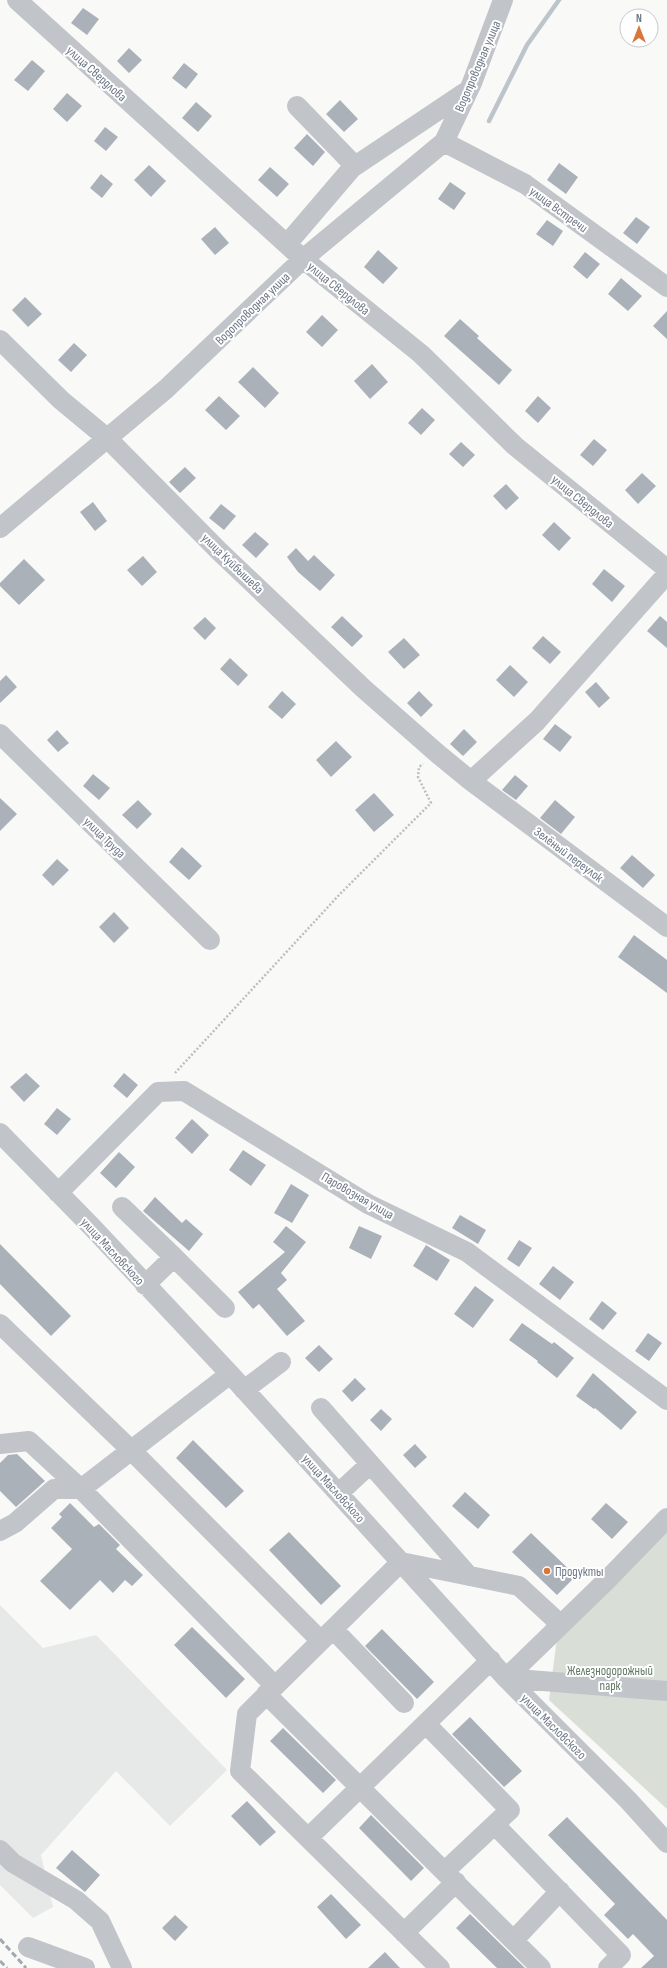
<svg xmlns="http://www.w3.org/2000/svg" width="667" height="1968" font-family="'Sofia Sans Condensed',sans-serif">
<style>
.built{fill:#e7e9e8}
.green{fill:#d9ded7}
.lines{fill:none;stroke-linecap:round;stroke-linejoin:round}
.stream{stroke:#bdc5cb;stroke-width:4.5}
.building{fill:#abb1b8}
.path{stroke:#bcbec1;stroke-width:2.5;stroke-dasharray:2 2;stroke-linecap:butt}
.minor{stroke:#c1c4c9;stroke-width:20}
.rail{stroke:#a3a8af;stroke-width:3;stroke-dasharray:6 3;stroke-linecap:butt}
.poi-dot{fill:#d7773a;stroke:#fff;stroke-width:1.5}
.labels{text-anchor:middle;stroke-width:4;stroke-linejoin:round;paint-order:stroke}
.street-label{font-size:13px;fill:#6b7686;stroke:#fff}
.poi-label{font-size:13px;fill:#6b7686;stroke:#fff;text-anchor:start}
.park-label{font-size:13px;fill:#667965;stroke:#fff}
</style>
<rect width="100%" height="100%" fill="#f9faf8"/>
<path class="built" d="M 0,1605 L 43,1648 L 96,1635 L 227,1770 L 170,1826 L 116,1771 L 41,1855 L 53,1907 L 33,1918 L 0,1885 Z"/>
<path class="green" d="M 667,1526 L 667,1809 L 549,1700 L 557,1638 Z"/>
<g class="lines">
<path class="stream" d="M 489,121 L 527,45 L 559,0"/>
</g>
<path class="building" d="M 83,8 L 99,19 L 87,35 L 71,23 Z
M 129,48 L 142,60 L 129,73 L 117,61 Z
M 32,60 L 45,71 L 28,91 L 14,80 Z
M 184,63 L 198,74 L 186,89 L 172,78 Z
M 67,93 L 82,106 L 67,122 L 53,109 Z
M 340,100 L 358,119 L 344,132 L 326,114 Z
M 196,102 L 212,116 L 198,132 L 182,118 Z
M 105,127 L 118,137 L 106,151 L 94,141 Z
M 307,134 L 325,152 L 313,166 L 294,148 Z
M 559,163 L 578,177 L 566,194 L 547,180 Z
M 149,165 L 166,181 L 151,197 L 134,180 Z
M 270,167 L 289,184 L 277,197 L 258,180 Z
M 101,174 L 113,184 L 102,198 L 90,188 Z
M 450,182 L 466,193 L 454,210 L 438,199 Z
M 636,217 L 650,227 L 637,244 L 623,233 Z
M 547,220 L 563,231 L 553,246 L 536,234 Z
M 215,227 L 229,243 L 215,255 L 201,239 Z
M 378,250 L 398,268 L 383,284 L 364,267 Z
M 585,252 L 600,264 L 587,279 L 573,267 Z
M 621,278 L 642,296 L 628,311 L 608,294 Z
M 25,297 L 42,314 L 28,327 L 12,310 Z
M 667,311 L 667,339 L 653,326 Z
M 322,315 L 338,330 L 322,347 L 306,332 Z
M 460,319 L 479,336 L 477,338 L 512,370 L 499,385 L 444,336 Z
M 74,343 L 87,355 L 71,372 L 58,360 Z
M 372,364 L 388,382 L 370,399 L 354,381 Z
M 253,367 L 279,393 L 265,408 L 238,382 Z
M 219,396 L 240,416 L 226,430 L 205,410 Z
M 538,396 L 551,408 L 538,423 L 525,411 Z
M 422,408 L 435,420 L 421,435 L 408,423 Z
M 594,439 L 607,450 L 593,466 L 580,455 Z
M 461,442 L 475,455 L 463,467 L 449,454 Z
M 185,467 L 196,478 L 180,493 L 169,482 Z
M 642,473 L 656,486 L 638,504 L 625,490 Z
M 506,484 L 519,498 L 506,510 L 493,496 Z
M 93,502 L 107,521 L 95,531 L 80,512 Z
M 221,504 L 236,516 L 224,530 L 209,518 Z
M 554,522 L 571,538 L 559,551 L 542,535 Z
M 255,532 L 269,544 L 256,558 L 242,545 Z
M 296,548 L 308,561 L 314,555 L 335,575 L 320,591 L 298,572 L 287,557 Z
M 143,556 L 157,572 L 142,586 L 127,570 Z
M 24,559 L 45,580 L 19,605 L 0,586 L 0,583 Z
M 604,569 L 625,586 L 612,602 L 592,584 Z
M 342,616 L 363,636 L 352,647 L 331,627 Z
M 660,616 L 667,622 L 667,648 L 647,631 Z
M 205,617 L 216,628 L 205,640 L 193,628 Z
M 543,636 L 561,652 L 550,664 L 532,648 Z
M 404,638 L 420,655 L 404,669 L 388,652 Z
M 230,658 L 248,675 L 238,686 L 220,669 Z
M 510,665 L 528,682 L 514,697 L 496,680 Z
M 6,675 L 17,687 L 0,703 L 0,681 Z
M 596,682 L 610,698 L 599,708 L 585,692 Z
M 282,691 L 296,704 L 282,719 L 268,707 Z
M 419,691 L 433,705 L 421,717 L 407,703 Z
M 555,724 L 572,737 L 560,752 L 543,739 Z
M 464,729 L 477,742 L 463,756 L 450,744 Z
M 57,730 L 69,743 L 58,752 L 47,740 Z
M 336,741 L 352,757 L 331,777 L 316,760 Z
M 93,774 L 110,788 L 99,800 L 83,786 Z
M 515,775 L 528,786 L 516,800 L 502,790 Z
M 374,793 L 394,815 L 374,832 L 355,810 Z
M 0,798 L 17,814 L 0,831 Z
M 138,800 L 152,814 L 137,829 L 122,815 Z
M 555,800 L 575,817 L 561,834 L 540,818 Z
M 182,847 L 202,866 L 189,880 L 169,862 Z
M 632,855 L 655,875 L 643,888 L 620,868 Z
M 57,859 L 69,870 L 53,886 L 42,875 Z
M 114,912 L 129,928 L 114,943 L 99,927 Z
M 634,935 L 667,960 L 667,993 L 618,957 Z
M 26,1073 L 40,1086 L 24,1102 L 10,1087 Z
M 124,1073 L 138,1085 L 127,1098 L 113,1086 Z
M 57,1108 L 71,1119 L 57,1135 L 44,1124 Z
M 192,1119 L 209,1135 L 192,1154 L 175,1138 Z
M 243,1150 L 266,1165 L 251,1186 L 229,1170 Z
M 119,1152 L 135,1167 L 116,1188 L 100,1173 Z
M 291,1184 L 309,1195 L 292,1223 L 274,1213 Z
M 155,1197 L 182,1223 L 186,1219 L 203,1234 L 189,1251 L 143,1211 Z
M 460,1215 L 486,1230 L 478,1244 L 452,1228 Z
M 286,1226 L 306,1242 L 281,1273 L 287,1280 L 277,1289 L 305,1321 L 287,1336 L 259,1304 L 253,1309 L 238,1292 L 285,1252 L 273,1242 Z
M 359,1226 L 382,1236 L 371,1259 L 349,1248 Z
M 519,1240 L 532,1248 L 519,1267 L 507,1259 Z
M 0,1244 L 71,1316 L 51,1336 L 0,1284 Z
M 426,1245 L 450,1260 L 437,1281 L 413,1266 Z
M 553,1266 L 574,1282 L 560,1300 L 539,1284 Z
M 475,1286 L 494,1300 L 473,1328 L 454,1314 Z
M 602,1301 L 617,1313 L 603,1330 L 589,1319 Z
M 522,1323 L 552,1344 L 554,1342 L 574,1358 L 557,1378 L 537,1362 L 538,1361 L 509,1340 Z
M 648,1333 L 662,1343 L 649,1361 L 635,1351 Z
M 319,1345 L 333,1359 L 319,1372 L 305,1358 Z
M 593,1373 L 637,1412 L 621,1430 L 595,1408 L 594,1409 L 576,1396 Z
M 355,1378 L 366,1389 L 352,1402 L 342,1391 Z
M 381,1409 L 392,1419 L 381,1431 L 370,1420 Z
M 193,1440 L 244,1491 L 226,1508 L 176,1458 Z
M 415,1444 L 427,1457 L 415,1468 L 403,1455 Z
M 17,1454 L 45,1481 L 16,1507 L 0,1491 L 0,1463 L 8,1455 Z
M 465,1492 L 490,1515 L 478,1529 L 452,1506 Z
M 70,1503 L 94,1527 L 99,1524 L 120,1545 L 116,1549 L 143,1575 L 132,1586 L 125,1580 L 113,1593 L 100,1580 L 70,1610 L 40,1581 L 72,1549 L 51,1528 L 62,1517 L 59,1514 Z
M 606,1503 L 628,1522 L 612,1539 L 591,1519 Z
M 289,1532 L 341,1586 L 321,1605 L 269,1550 Z
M 531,1533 L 576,1576 L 557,1595 L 512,1552 Z
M 192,1627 L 245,1679 L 226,1698 L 174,1645 Z
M 382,1629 L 434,1682 L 417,1699 L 365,1646 Z
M 470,1717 L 522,1771 L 504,1787 L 452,1734 Z
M 283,1728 L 336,1780 L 323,1793 L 270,1741 Z
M 247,1801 L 276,1832 L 260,1846 L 231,1816 Z
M 371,1815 L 424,1868 L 411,1881 L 359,1828 Z
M 567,1817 L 667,1920 L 667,1968 L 641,1968 L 654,1956 L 633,1934 L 628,1939 L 604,1915 L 615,1904 L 548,1835 Z
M 72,1850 L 100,1875 L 85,1892 L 56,1868 Z
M 331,1894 L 361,1925 L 346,1939 L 317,1907 Z
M 470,1914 L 525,1968 L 497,1968 L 456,1928 Z
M 175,1915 L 188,1927 L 175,1941 L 162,1928 Z
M 385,1952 L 400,1968 L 368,1968 Z"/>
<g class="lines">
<path class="path" d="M 175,1073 L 339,895 L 431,803 L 418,777 L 419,767 L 423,764"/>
<path class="minor" d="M 17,0 L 303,259 L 421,354 L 515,446 L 667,569
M 297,106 L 355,166
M 444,142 L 525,184 L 667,287
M 287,244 L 352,168 L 467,91
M 0,340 L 61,400 L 108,439 L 220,552 L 364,689 L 438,754 L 471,781 L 667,927
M 0,528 L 166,389 L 303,259 L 444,142 L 472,83 L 503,0
M 0,734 L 210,940
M 471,781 L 537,721 L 667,574
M 0,1133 L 92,1227 L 230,1374 L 506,1678 L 628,1800 L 667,1843
M 58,1193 L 158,1092 L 184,1091 L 368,1204 L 467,1252 L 667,1400
M 122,1207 L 174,1257
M 145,1285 L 174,1257 L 225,1308
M 0,1324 L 131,1450 L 321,1641
M 244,1390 L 281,1362
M 321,1408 L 469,1576
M 0,1444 L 29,1441 L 81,1489 L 274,1685
M 339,1493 L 370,1464
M 0,1531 L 15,1523 L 54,1489 L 81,1489 L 230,1374
M 333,1629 L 404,1703
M 506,1678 L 607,1580 L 667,1518
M 506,1678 L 667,1691
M 266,1694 L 541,1968
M 426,1724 L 510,1810 L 445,1871
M 495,1825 L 621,1955 L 608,1968
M 308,1838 L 491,1660
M 0,1850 L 13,1863 L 76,1900 L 100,1921 L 122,1968
M 404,1933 L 456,1882
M 514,1940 L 560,1891
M 28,1947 L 85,1968
M 440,1968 L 240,1771 L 247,1714 L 401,1562 L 519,1586 L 558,1622"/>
<path class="rail" d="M 0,1939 L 26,1968
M 0,1961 L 7,1968"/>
</g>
<circle class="poi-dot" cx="547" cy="1571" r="4"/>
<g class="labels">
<g class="street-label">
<text transform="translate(477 66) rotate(-67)" y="5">Водопроводная улица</text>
<text transform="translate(97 73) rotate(42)" y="5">улица Свердлова</text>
<text transform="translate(559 209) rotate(36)" y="5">улица Встречи</text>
<text transform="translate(339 288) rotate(39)" y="5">улица Свердлова</text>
<text transform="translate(252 308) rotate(-44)" y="5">Водопроводная улица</text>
<text transform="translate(583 501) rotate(39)" y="5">улица Свердлова</text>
<text transform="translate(233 563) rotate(44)" y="5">улица Куйбышева</text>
<text transform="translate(105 837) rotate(44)" y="5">улица Труда</text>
<text transform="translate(569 854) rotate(37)" y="5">Зелёный переулок</text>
<text transform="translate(358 1195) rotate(30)" y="5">Паровозная улица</text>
<text transform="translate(113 1251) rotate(47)" y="5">улица Масловского</text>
<text transform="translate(334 1488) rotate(48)" y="5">улица Масловского</text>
<text transform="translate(554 1726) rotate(45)" y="5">улица Масловского</text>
</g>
<g class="poi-label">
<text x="555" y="1576">Продукты</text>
</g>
<g class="park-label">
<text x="610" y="1675">Железнодорожный<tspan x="610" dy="15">парк</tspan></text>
</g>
</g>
<g transform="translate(639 28)"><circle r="19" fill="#ffffff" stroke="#c4c8cf"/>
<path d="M0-3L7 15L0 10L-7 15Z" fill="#d7773a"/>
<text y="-6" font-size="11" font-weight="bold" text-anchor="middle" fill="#6b7686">N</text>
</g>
</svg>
